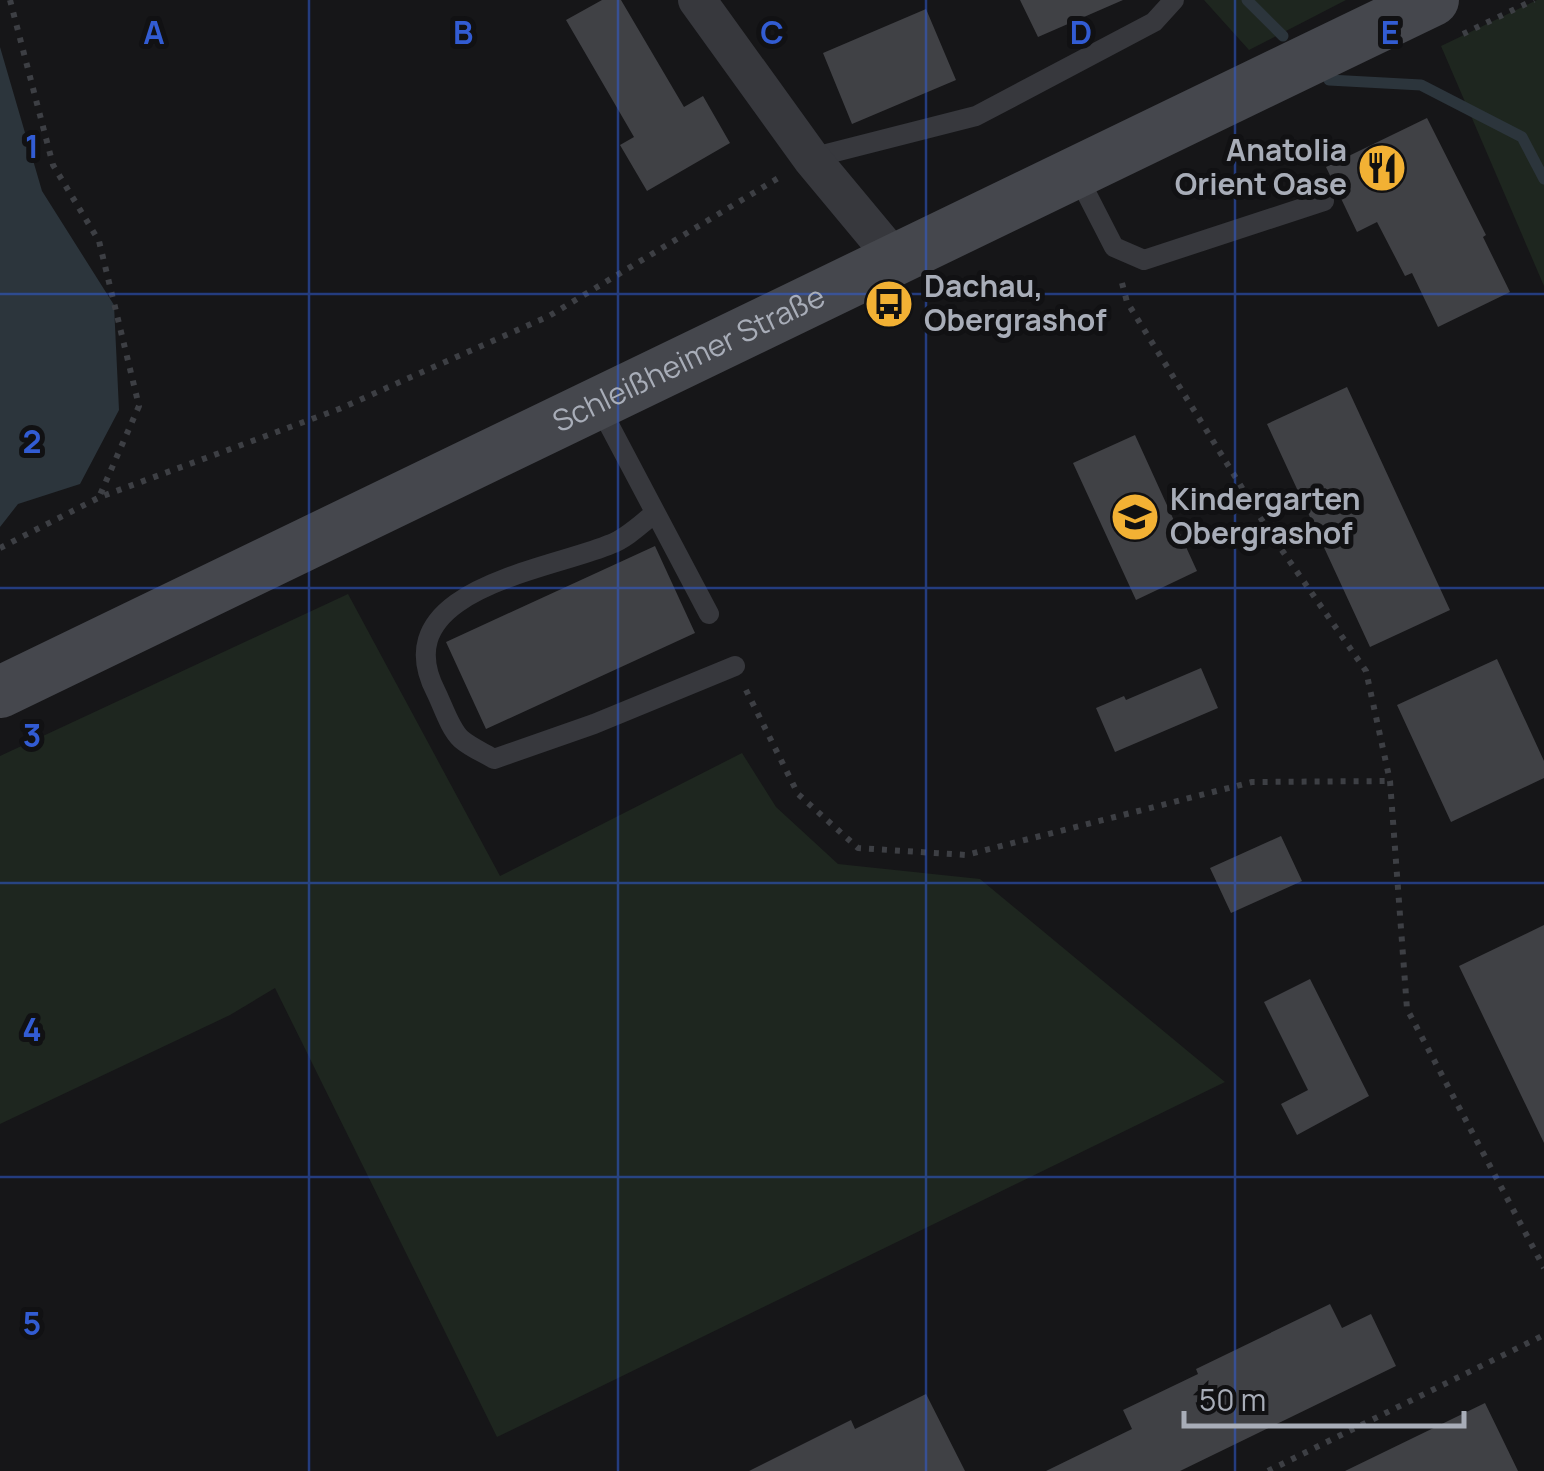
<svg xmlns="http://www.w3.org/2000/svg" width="1544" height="1471" font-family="Manrope,sans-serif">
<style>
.green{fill:#1e261f}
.water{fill:#2c353c}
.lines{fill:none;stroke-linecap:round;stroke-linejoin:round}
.stream{stroke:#2c353c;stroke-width:11}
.building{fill:#404145}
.path{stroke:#3d3f44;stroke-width:6;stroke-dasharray:5 8;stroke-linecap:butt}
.lane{stroke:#37383d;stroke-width:20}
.street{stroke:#37383d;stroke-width:38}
.secondary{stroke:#45474d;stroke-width:52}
.grid{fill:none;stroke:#325cd3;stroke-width:2.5;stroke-opacity:0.55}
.labels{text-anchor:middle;stroke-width:10;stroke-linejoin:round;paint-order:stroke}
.poi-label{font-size:30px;font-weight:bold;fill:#a8adb8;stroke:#111113;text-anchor:start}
.street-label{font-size:30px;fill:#a8adb8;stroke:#111113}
.grid-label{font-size:32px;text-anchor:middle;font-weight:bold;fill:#325cd3;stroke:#111113;stroke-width:10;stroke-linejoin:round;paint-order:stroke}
</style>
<rect width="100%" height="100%" fill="#161618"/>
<path class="green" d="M 1204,0 L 1346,0 L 1249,50 Z
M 1537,0 L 1544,0 L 1544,286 L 1441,46 Z
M 348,594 L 500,876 L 742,753 L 776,807 L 838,864 L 980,879 L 1225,1082 L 497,1437 L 275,988 L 230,1015 L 0,1124 L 0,756 Z"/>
<path class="water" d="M 0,47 L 42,191 L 114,305 L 119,410 L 80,484 L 18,504 L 0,527 Z"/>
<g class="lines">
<path class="stream" d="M 1247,0 L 1283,36
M 1329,80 L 1421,85 L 1522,137 L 1544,179"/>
</g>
<path class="building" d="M 602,0 L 621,0 L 684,107 L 703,96 L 730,143 L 647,191 L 620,145 L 634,137 L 566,20 Z
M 1020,0 L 1123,0 L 1038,37 Z
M 926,9 L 956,80 L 852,124 L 823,53 Z
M 1427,118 L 1486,235 L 1483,237 L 1510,292 L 1438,327 L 1412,273 L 1405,276 L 1377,222 L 1357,232 L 1326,167 Z
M 1347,387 L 1450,610 L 1370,647 L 1267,424 Z
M 1135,435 L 1197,571 L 1136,600 L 1073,463 Z
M 655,546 L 695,633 L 486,729 L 446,642 Z
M 1497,659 L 1544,761 L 1544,778 L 1451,822 L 1397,705 Z
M 1201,668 L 1218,708 L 1115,752 L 1096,708 L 1124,696 L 1126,700 Z
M 1281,836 L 1302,881 L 1231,913 L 1210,868 Z
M 1544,925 L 1544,1143 L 1459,966 Z
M 1310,979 L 1369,1096 L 1297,1135 L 1281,1104 L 1308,1090 L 1264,1002 Z
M 1330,1304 L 1342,1328 L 1371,1314 L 1396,1366 L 1180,1471 L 1046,1471 L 1132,1429 L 1123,1410 L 1198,1374 L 1196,1369 Z
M 926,1394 L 965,1471 L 749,1471 L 851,1420 L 855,1429 Z
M 1485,1403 L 1518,1471 L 1345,1471 Z"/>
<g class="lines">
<path class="path" d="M 10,0 L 53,165 L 99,241 L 139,406 L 100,495
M 1463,34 L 1534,0
M 1122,283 L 1127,302 L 1270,533 L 1366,671 L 1390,781 L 1407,1009 L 1544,1268
M 0,548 L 100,497 L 339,409 L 549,316 L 780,177
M 746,690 L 798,794 L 858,848 L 966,855 L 1252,782 L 1390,781
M 1268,1471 L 1544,1335"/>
<path class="lane" d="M 811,158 L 976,116 L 1154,22 L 1174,0
M 1077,175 L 1114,247 L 1144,260 L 1324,201
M 598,404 L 709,614
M 655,513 C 642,523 627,538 611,544 C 550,570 383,589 436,692 C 443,706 450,729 461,739 C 470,747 484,753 494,759 L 594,724 L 735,666"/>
<path class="street" d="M 697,0 L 811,158 L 895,259"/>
<path class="secondary" id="s1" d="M 0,692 L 1433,0"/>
</g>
<path class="grid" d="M 309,0 L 309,1471M 618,0 L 618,1471M 926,0 L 926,1471M 1235,0 L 1235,1471M 0,294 L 1544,294M 0,588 L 1544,588M 0,883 L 1544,883M 0,1177 L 1544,1177"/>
<defs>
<g id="restaurant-disc" transform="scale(2.5)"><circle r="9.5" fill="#f2b134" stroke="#111113"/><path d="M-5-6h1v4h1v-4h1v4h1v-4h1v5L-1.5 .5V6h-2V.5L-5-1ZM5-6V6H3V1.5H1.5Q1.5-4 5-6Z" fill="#111"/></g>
<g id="bus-disc" transform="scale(2.5)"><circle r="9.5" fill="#f2b134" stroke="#111113"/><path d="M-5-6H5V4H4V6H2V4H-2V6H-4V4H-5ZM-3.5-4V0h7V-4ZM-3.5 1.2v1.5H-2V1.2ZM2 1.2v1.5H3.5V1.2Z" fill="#111"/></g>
<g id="school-disc" transform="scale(2.5)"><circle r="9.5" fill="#f2b134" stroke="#111113"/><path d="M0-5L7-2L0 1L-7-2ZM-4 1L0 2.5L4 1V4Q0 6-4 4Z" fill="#111"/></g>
</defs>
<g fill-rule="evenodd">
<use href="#restaurant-disc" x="1382" y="168"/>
<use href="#bus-disc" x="889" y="304"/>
<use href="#school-disc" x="1135" y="517"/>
</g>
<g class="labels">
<g class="poi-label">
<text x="1347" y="161" text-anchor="end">Anatolia<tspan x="1347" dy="34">Orient Oase</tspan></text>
<text x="924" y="297">Dachau,<tspan x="924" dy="34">Obergrashof</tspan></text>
<text x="1170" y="510">Kindergarten<tspan x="1170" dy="34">Obergrashof</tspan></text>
</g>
<g class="street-label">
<text dy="10" stroke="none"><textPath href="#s1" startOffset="765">Schleißheimer Straße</textPath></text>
</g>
</g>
<g class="grid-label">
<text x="154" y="44">A</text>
<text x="463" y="44">B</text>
<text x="772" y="44">C</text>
<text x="1081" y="44">D</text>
<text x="1390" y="44">E</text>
<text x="32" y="158">1</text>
<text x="32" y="453">2</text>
<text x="32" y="747">3</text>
<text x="32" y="1041">4</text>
<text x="32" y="1335">5</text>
</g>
<path d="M1184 1411v15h280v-15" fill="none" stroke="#a8adb8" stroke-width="5"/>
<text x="1199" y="1411" font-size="30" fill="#a8adb8" stroke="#111113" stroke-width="8" paint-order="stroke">50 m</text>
</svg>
